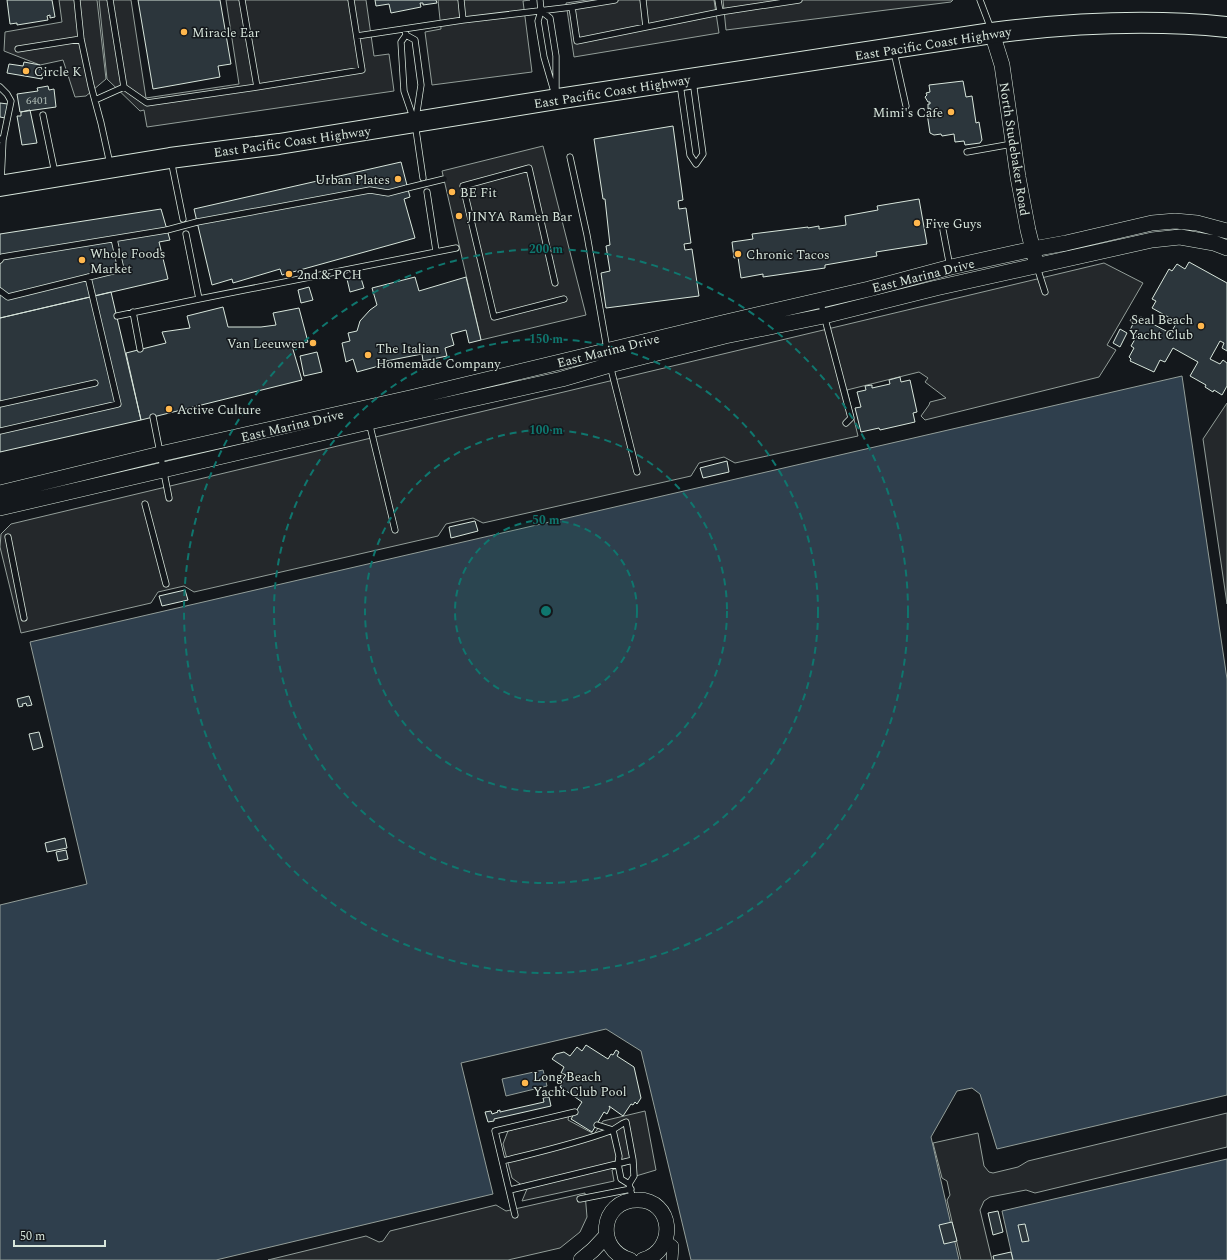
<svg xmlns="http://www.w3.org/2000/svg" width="1227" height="1260" font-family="Spectral,serif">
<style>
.parking{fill:#24282b;stroke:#939e99}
.water{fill:#2f3f4d;stroke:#939e99}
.building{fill:#2c363c;stroke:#d8e6dc}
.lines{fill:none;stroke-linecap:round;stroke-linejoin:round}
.lane-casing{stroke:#d8e6dc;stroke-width:7}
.street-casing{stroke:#d8e6dc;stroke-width:12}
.secondary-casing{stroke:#d8e6dc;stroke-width:16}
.highway-casing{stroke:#d8e6dc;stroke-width:22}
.lane{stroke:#14181c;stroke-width:5.5}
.street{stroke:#14181c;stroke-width:11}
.secondary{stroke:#14181c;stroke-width:15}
.highway{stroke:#14181c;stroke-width:20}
.lane-bridge-casing{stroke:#d8e6dc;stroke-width:7;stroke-linecap:butt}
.lane-bridge{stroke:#14181c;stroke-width:5.5}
.ring{fill:none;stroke:#0f766e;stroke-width:2;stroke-dasharray:7 5}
.poi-dot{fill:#ffb74d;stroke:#14181c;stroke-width:1.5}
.labels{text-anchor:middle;stroke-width:3;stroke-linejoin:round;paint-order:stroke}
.number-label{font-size:11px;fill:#adbab4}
.poi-label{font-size:13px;fill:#d8e6dc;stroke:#14181c;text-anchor:start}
.street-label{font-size:13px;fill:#d8e6dc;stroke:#14181c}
.centre{fill:#0f766e;stroke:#14181c;stroke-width:2}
.ring-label{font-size:12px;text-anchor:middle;font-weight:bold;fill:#0f766e;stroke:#14181c;stroke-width:3;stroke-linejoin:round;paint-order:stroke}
</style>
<rect width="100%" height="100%" fill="#14181c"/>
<path class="parking" d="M 59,0 L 97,0 L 106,79 L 86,96 L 75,97 L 63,60 L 40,65 L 4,51 L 5,32 L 62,22 Z
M 99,0 L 131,0 L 146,98 L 239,84 L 226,0 L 366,0 L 374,56 L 389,54 L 394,91 L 147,127 L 144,110 L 140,111 L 107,79 Z
M 438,0 L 530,0 L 523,1 L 532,72 L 432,85 L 425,32 L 441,29 Z
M 587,0 L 714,0 L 719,33 L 574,57 L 566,3 Z
M 723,0 L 953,0 L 951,2 L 726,30 Z
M 543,146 L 586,315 L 481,340 L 442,171 Z
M 1104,263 L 1143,283 L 1107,345 L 1116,350 L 1099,377 L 925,420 L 921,416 L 929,405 L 930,402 L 946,398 L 925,382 L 928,378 L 919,372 L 847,390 L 858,436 L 735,463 L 724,457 L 699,463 L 691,476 L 483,523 L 473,518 L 446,524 L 438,536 L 194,592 L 184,586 L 158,592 L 151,603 L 21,633 L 0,547 L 1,534 L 11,524 Z
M 1227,403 L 1227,604 L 1203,439 Z
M 645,1111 L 656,1170 L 636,1176 L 633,1162 L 612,1170 L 614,1181 L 522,1201 L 527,1189 L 512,1178 L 503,1144 L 508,1131 L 569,1114 L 568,1120 L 594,1134 L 603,1121 Z
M 1227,1113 L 1227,1147 L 1035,1193 L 1026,1190 L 990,1197 L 984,1201 L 980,1210 L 992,1260 L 961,1260 L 947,1200 L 950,1195 L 947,1181 L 942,1178 L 933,1143 L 978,1133 L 984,1166 L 989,1172 L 993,1173 L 1018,1167 L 1028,1161 Z
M 585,1193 L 587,1217 L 580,1232 L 560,1248 L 508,1260 L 268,1260 L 366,1236 L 379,1242 L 383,1241 L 390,1231 L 496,1205 L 506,1211 Z"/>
<path class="water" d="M 1182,376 L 1227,679 L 1227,1095 L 997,1149 L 980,1094 L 972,1088 L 957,1091 L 931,1137 L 959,1260 L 691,1260 L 641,1051 L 606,1029 L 461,1063 L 493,1194 L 216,1260 L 0,1260 L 0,905 L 87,884 L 30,642 Z
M 543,1070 L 547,1086 L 506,1096 L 502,1079 Z
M 1227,1159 L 1227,1260 L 1013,1260 L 1002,1211 Z"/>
<path class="building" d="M 7,0 L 52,0 L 55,17 L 50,18 L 50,15 L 47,16 L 48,20 L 17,25 L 17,23 L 10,24 Z
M 138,0 L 220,0 L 231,64 L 218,66 L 220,77 L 153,89 Z
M 375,0 L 436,0 L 437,3 L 423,5 L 423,3 L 420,3 L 421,7 L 391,13 L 389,4 L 376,6 Z
M 24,62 L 40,65 L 39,69 L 44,70 L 42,79 L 7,73 L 9,64 L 23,66 Z
M 963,81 L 966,97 L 972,96 L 976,123 L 979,122 L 982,140 L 980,143 L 965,145 L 964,141 L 955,142 L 954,134 L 942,136 L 941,134 L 934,135 L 930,133 L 927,113 L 931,110 L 930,108 L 928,109 L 928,104 L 930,104 L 930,102 L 928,102 L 925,97 L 927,95 L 926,93 L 930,92 L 929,85 Z
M 48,86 L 49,90 L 54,89 L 56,107 L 20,112 L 17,94 L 38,91 L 37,88 Z
M 0,103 L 8,104 L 5,118 L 0,117 Z
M 30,110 L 37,143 L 22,145 L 17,116 L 21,116 L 21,112 Z
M 673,126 L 683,200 L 678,201 L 679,209 L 686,208 L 691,243 L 684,244 L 685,250 L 692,249 L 699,296 L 606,308 L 601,273 L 610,271 L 606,246 L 610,245 L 605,199 L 603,199 L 594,139 Z
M 401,162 L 410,197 L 404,199 L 415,238 L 282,275 L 280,269 L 233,283 L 232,279 L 212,285 L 194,209 Z
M 919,199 L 927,244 L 876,252 L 877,256 L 825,265 L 825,268 L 763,277 L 763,274 L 741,278 L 738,257 L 734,258 L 732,242 L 753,239 L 752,234 L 808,227 L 808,228 L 819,226 L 819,229 L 846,225 L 845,216 L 878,210 L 877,206 Z
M 161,209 L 170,240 L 159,242 L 168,279 L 0,318 L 0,234 Z
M 1189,262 L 1227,283 L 1227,351 L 1222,348 L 1224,343 L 1220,341 L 1210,359 L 1220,364 L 1223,360 L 1227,363 L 1227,386 L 1222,395 L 1214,390 L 1213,392 L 1205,387 L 1206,385 L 1190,376 L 1198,362 L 1173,348 L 1165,362 L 1160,360 L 1154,372 L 1130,361 L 1131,359 L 1129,357 L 1134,348 L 1131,346 L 1138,334 L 1130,330 L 1134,322 L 1130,321 L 1134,315 L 1138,319 L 1141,317 L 1145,319 L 1144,322 L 1146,323 L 1147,321 L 1170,333 L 1169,336 L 1177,322 L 1152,308 L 1156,301 L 1152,299 L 1169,269 L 1172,271 L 1177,264 L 1185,269 Z
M 360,275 L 364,288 L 350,292 L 347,279 Z
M 415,277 L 419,291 L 466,277 L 481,340 L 469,343 L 466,330 L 451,334 L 454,345 L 445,348 L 447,356 L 423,361 L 422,354 L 386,361 L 386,364 L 357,372 L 353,359 L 346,362 L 342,343 L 350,341 L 348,333 L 357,331 L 360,321 L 370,310 L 377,305 L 372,288 Z
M 309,287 L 313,300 L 301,303 L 298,290 Z
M 111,292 L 141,420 L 0,452 L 0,318 Z
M 223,307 L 228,327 L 261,327 L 276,325 L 273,313 L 299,308 L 308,342 L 292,346 L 302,380 L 141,420 L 126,353 L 166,343 L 162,332 L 190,328 L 187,316 Z
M 1120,329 L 1127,333 L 1120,347 L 1113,343 Z
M 317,352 L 322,372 L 304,376 L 300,356 Z
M 900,377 L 901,382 L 910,380 L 917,412 L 913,413 L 915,422 L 880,430 L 879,428 L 861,432 L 855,408 L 861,407 L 857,392 L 866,390 L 865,386 L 872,385 L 872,388 L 890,384 L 889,380 Z
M 727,461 L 729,472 L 703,478 L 700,468 Z
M 475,521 L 478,531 L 451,538 L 449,527 Z
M 185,590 L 188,600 L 162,606 L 159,596 Z
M 29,696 L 32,705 L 27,706 L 26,703 L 23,704 L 22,704 L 23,706 L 19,707 L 17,699 Z
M 39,732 L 43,747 L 33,750 L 29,734 Z
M 65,838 L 67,848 L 47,852 L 45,843 Z
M 66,850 L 68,859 L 58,861 L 56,852 Z
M 586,1045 L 608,1059 L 611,1054 L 613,1055 L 616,1050 L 619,1052 L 617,1056 L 634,1067 L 641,1098 L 637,1104 L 635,1102 L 633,1105 L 631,1104 L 623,1116 L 609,1106 L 610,1108 L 607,1114 L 604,1112 L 592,1132 L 571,1119 L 582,1102 L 565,1090 L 563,1093 L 560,1091 L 562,1088 L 560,1087 L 563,1082 L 562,1081 L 566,1075 L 561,1073 L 564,1067 L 552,1059 L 556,1054 L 564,1052 L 570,1056 L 577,1047 L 582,1051 Z
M 549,1097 L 551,1106 L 494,1119 L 494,1121 L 488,1122 L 485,1112 L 491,1111 L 492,1114 L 498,1112 L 497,1111 L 500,1110 L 500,1112 L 544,1102 L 543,1098 Z
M 998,1211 L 1003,1232 L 993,1235 L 988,1213 Z
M 952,1222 L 957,1241 L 944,1244 L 939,1225 Z
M 1025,1224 L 1029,1241 L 1022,1242 L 1018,1225 Z
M 1011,1252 L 1013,1260 L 994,1260 L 993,1256 Z"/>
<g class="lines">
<g class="lane-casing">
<path id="lane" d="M 77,0 L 81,39 L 91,86 L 101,123 L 110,164
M 110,0 L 124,87 L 147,103 L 257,87 L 362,70 L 351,0
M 242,0 L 257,87
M 461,0 L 463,20
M 540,0 L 541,11 L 538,21 L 544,57 L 555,95
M 643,0 L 646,27
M 718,0 L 720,12
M 980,0 L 991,29
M 572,7 L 615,0
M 541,11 L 550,18 L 556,56 L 556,92
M 405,29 L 406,35 L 401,42 L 404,91 L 415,123 L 423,178
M 406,35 L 415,40 L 421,85 L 416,118
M 357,36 L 463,20 L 572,7 L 577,41 L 720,12 L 799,0
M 18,49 L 81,39
M 894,52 L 906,106
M 680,84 L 690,155 L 696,164 L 703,154 L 693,81
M 0,87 L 7,94 L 11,101 L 3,140
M 95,100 L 124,87
M 43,115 L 55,173
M 0,139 L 3,140 L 1,182
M 967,152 L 1012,144
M 570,157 L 587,235 L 607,349
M 171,160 L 183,219
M 427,192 L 436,251
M 197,222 L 370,190 L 388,193 L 407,188
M 943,230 L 950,267
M 0,260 L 2,257 L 167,230
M 1037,267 L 1045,292
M 555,283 L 529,168 L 463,186 L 494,317 L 564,299
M 0,291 L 8,297 L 121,269 L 114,239
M 199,299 L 456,248
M 820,300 L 851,418 L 846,423
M 133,312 L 140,349
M 117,316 L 199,299 L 186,234
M 610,365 L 637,472
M 0,404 L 95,383
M 153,417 L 169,498
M 369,422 L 395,530
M 0,431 L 118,404 L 88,277
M 145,504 L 166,584
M 8,537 L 24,618
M 597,1125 L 613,1130
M 613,1130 L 619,1156 L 618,1164 L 621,1179 L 629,1184 L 633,1200
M 503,1161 C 539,1152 575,1144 610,1131 C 616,1129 620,1124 626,1122 L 633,1160 L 634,1176 L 629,1184
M 510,1190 L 633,1160
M 580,1199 L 631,1189
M 515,1215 L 495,1131 L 575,1112"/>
</g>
<g class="street-casing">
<path id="street" d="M 665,1240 L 673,1246 L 672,1260"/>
</g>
<g class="secondary-casing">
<path id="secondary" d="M 992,33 L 1002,65 L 1018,177 L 1028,230 L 1035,258
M 0,493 L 160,454 L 414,397 L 722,323 L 869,289 L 951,267 L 1033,249 L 1066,243 L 1152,223 L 1175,221 L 1197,223 L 1227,231
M 0,508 L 369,422 L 562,379 L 610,365 L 725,336 L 824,316 L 936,288 L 1152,240 L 1180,237 L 1214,243 L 1227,248
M 581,1260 L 593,1250 L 607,1235
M 630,1260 C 595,1250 600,1200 637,1200 C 673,1199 678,1250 643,1260"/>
</g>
<g class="highway-casing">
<path id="highway" d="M 0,186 L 170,158 L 279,144 L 557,99 L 992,33 C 1070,23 1149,19 1227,27"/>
</g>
<use href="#lane" class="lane"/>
<use href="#street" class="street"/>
<use href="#secondary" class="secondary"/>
<use href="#highway" class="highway"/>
<g class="lane-bridge-casing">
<path id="lane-bridge" d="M 407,188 L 444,179
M 167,230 L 197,222"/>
</g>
<use href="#lane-bridge" class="lane-bridge"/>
</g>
<circle cx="546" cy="611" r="91" fill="#0f766e" fill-opacity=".12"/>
<g class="ring">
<circle cx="546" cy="611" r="91"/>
<circle cx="546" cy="611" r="181"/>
<circle cx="546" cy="611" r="272"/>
<circle cx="546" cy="611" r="362"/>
</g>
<g class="poi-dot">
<circle cx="184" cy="32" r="4"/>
<circle cx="26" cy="71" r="4"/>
<circle cx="951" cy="112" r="4"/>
<circle cx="398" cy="179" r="4"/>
<circle cx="452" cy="192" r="4"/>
<circle cx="459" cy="216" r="4"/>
<circle cx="917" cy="223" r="4"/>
<circle cx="738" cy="254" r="4"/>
<circle cx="82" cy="260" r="4"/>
<circle cx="289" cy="274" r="4"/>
<circle cx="1201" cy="326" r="4"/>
<circle cx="313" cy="343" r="4"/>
<circle cx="368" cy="355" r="4"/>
<circle cx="169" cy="409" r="4"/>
<circle cx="525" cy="1083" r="4"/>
</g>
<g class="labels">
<g class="number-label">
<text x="37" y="104">6401</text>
</g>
<g class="poi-label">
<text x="192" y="37">Miracle Ear</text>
<text x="34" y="76">Circle K</text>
<text x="943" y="117" text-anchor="end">Mimi's Cafe</text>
<text x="390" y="184" text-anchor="end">Urban Plates</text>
<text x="460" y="197">BE Fit</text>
<text x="467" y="221">JINYA Ramen Bar</text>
<text x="925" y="228">Five Guys</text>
<text x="90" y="258">Whole Foods<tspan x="90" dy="15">Market</tspan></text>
<text x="746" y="259">Chronic Tacos</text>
<text x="297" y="279">2nd &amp; PCH</text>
<text x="1193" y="324" text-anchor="end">Seal Beach<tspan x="1193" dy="15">Yacht Club</tspan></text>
<text x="305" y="348" text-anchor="end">Van Leeuwen</text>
<text x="376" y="353">The Italian<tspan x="376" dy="15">Homemade Company</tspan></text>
<text x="177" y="414">Active Culture</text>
<text x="533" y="1081">Long Beach<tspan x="533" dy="15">Yacht Club Pool</tspan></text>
</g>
<g class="street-label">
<text transform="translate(933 43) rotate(-9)" y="5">East Pacific Coast Highway</text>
<text transform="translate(612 91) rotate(-9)" y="5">East Pacific Coast Highway</text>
<text transform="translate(292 141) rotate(-8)" y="5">East Pacific Coast Highway</text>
<text transform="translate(1015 149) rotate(81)" y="5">North Studebaker Road</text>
<text transform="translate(923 275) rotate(-14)" y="5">East Marina Drive</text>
<text transform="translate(608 350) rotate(-14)" y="5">East Marina Drive</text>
<text transform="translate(292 425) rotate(-13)" y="5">East Marina Drive</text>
</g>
</g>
<circle cx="546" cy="611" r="6" class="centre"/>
<g class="ring-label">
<text x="546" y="253">200 m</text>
<text x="546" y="343">150 m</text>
<text x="546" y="434">100 m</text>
<text x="546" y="524">50 m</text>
</g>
<path d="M14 1240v6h91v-6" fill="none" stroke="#d8e6dc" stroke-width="2"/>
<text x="20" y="1240" font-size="12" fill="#d8e6dc" stroke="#14181c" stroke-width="3" paint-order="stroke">50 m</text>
</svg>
